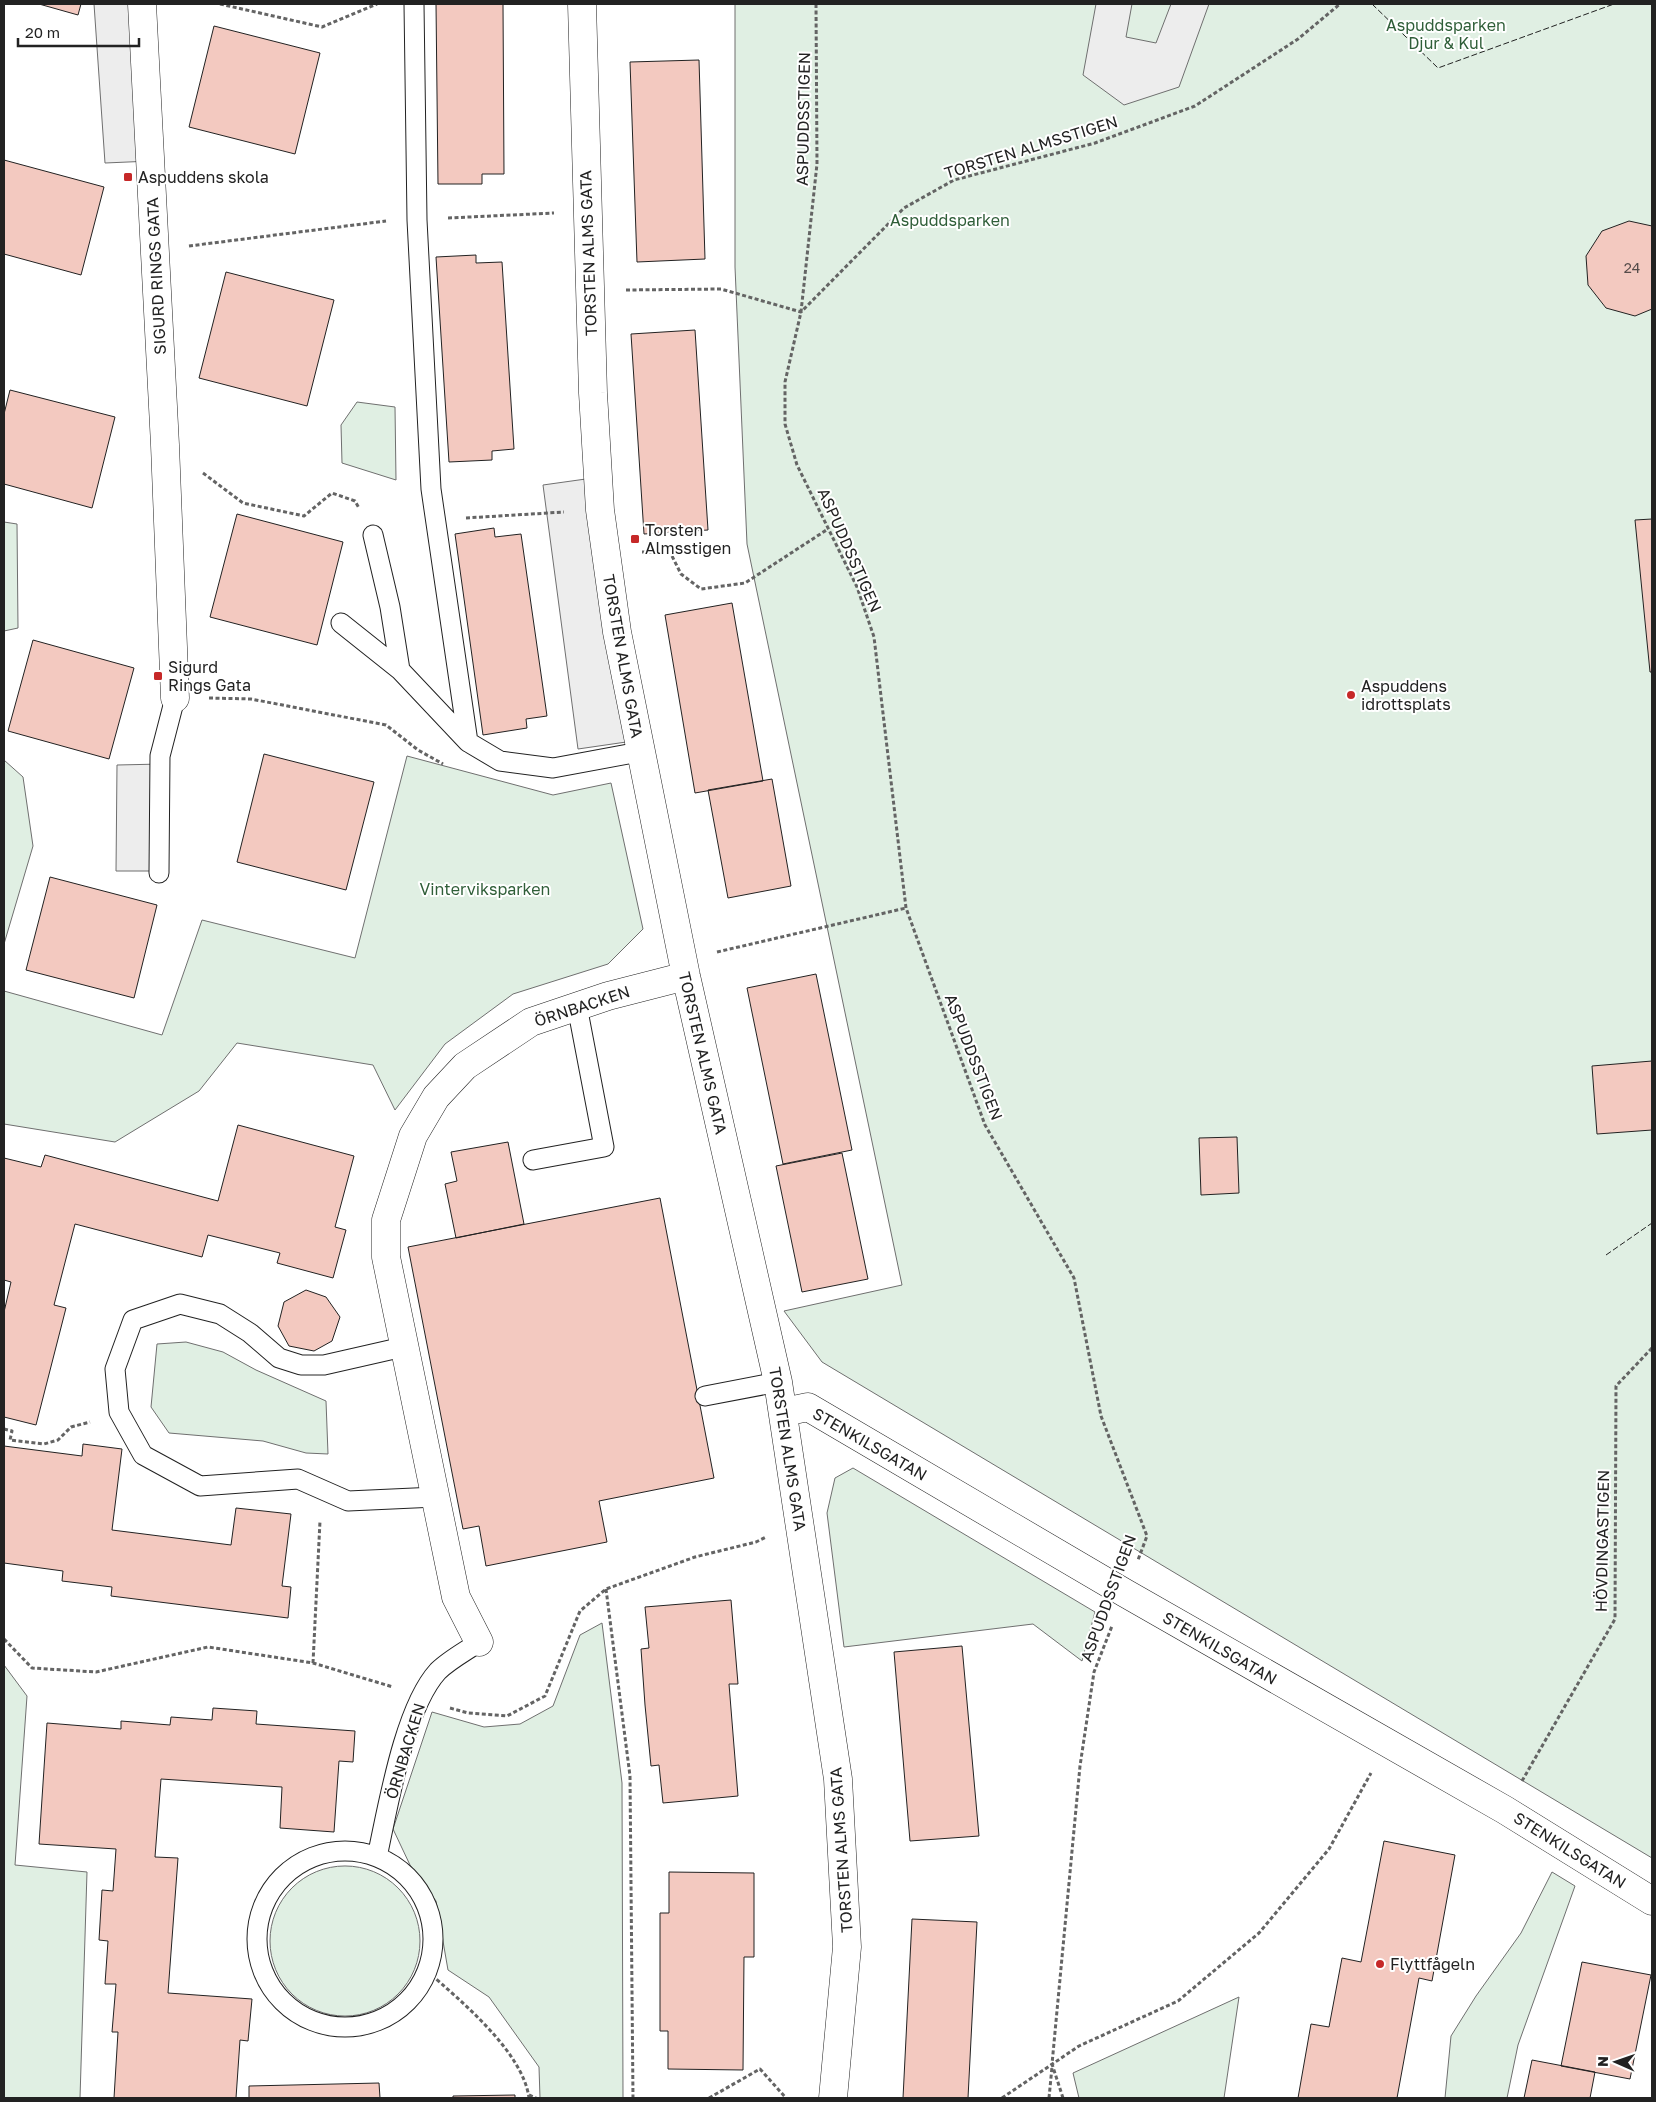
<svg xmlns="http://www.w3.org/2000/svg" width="1656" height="2102" font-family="'Golos Text',sans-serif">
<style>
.green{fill:#e0efe3;stroke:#6f6f6f}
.parking{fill:#ededed;stroke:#6f6f6f}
.building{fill:#f3c9c0;stroke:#222}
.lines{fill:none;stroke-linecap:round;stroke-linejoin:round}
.service-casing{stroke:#222;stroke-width:21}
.minor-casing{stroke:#222;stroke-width:29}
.path{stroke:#646464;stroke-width:3;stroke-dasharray:4 2.5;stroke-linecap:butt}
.service{stroke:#fff;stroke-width:19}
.minor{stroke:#fff;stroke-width:28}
.fence{stroke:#222;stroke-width:1;stroke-dasharray:6 2.5;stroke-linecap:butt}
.poi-dot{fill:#c62828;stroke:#fff;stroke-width:2}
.labels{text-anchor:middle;stroke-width:4;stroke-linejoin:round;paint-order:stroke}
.number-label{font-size:14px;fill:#564c4a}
.park-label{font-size:16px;fill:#2f5e38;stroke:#fff}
.street-label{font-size:16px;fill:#222;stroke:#fff}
.poi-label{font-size:16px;fill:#222;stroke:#fff;text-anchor:start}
</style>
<rect width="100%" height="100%" fill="#fff"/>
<path class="green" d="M 735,4 L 1652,4 L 1652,1858 L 822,1362 L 784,1311 L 902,1285 L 747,544 L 735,267 Z
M 357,402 L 395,407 L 396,480 L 342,463 L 341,425 Z
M 4,522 L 17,524 L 18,628 L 4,631 Z
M 407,756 L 553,795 L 611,783 L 643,929 L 608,964 L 513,994 L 445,1044 L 395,1110 L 373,1065 L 237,1043 L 199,1091 L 115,1142 L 4,1124 L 4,991 L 162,1035 L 202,920 L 355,958 Z
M 4,760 L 23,777 L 33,846 L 4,944 Z
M 186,1342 L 223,1352 L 256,1370 L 326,1401 L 328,1454 L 306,1453 L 263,1441 L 169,1433 L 151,1407 L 157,1344 Z
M 853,1468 L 1095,1612 L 1082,1661 L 1033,1624 L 844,1647 L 827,1513 L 835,1478 Z
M 602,1623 L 622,1783 L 623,2095 L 623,2098 L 540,2098 L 539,2067 L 489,1997 L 448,1970 L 436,1901 L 410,1865 L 393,1829 L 432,1712 L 484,1727 L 520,1724 L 553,1706 L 580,1635 Z
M 4,1665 L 27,1696 L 15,1865 L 87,1872 L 80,2098 L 4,2098 Z
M270 1941a75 75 0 1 1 150 0a75 75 0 1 1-150 0Z
M 1552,1872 L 1575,1886 L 1518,2045 L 1507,2098 L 1445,2098 L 1451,2036 L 1476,1996 L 1521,1933 Z
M 1239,1997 L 1224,2098 L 1079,2098 L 1073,2073 Z"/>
<path class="parking" d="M 94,4 L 144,4 L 151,161 L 105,163 Z
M 1096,4 L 1132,4 L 1126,37 L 1156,43 L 1171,4 L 1209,4 L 1179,87 L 1124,105 L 1083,75 Z
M 600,477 L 640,740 L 578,749 L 543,485 Z
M 162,764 L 161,871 L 116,871 L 117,765 Z"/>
<path class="building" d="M 39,4 L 81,4 L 78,15 Z
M 436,4 L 503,4 L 504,174 L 482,174 L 482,184 L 438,184 Z
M 214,26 L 320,53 L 295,154 L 189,127 Z
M 699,60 L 705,259 L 637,262 L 630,62 Z
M 4,160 L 104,187 L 81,275 L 4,254 Z
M 1629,221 L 1652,226 L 1652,309 L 1635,316 L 1606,308 L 1588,285 L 1586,256 L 1602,231 Z
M 476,255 L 476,263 L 502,262 L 514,449 L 492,451 L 492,460 L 449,462 L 436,257 Z
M 226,272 L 334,300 L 307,406 L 199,378 Z
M 695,330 L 708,530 L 644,534 L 631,334 Z
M 10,390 L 115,417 L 92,508 L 4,484 L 4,414 Z
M 237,514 L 343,542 L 317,645 L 210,617 Z
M 1652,519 L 1652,672 L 1650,672 L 1635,520 Z
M 494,528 L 495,537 L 521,534 L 547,716 L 526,719 L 527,728 L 483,735 L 455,534 Z
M 732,603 L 763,781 L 695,793 L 665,615 Z
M 33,640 L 134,668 L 109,759 L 8,731 Z
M 264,754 L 374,782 L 346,890 L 237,862 Z
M 772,779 L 791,886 L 728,898 L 708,790 Z
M 50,877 L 157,905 L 134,998 L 26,970 Z
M 816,974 L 852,1150 L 783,1164 L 747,988 Z
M 1652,1061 L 1652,1130 L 1597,1134 L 1592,1066 Z
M 238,1125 L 354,1156 L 335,1227 L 346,1230 L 333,1278 L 277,1263 L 280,1253 L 208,1235 L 202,1257 L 75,1224 L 54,1305 L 66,1308 L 36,1425 L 4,1417 L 4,1312 L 11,1282 L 4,1280 L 4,1158 L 41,1167 L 45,1155 L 218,1201 Z
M 1237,1137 L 1239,1193 L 1201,1195 L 1199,1138 Z
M 508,1142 L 524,1224 L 456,1238 L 445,1184 L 457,1181 L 451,1152 Z
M 842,1153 L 868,1279 L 802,1292 L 776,1166 Z
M 660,1198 L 714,1478 L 599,1501 L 607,1542 L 486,1566 L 479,1526 L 463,1529 L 408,1247 Z
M 306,1290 L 326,1297 L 340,1317 L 332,1341 L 314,1351 L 289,1346 L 278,1326 L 284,1302 Z
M 83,1444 L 122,1449 L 112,1530 L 231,1545 L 236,1508 L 291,1514 L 282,1586 L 291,1587 L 288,1618 L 111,1596 L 112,1587 L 62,1581 L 63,1571 L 4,1563 L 4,1446 L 82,1456 Z
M 731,1600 L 738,1684 L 729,1684 L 738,1796 L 663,1803 L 659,1765 L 651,1766 L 645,1705 L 641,1649 L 649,1648 L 645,1607 Z
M 962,1646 L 979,1836 L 910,1841 L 894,1652 Z
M 213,1708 L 257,1711 L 256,1724 L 355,1731 L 353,1762 L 339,1761 L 334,1832 L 280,1828 L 282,1787 L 161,1779 L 155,1857 L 178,1858 L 168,1993 L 252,1999 L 248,2041 L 240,2040 L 236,2098 L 114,2098 L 118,2032 L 112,2032 L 116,1984 L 105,1984 L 108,1941 L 99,1940 L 102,1890 L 113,1891 L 116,1849 L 39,1844 L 47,1723 L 121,1729 L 121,1721 L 170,1725 L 171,1717 L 212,1720 Z
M 1384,1841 L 1455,1855 L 1432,1981 L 1419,1978 L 1397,2098 L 1298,2098 L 1311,2024 L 1329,2027 L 1342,1958 L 1361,1962 Z
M 669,1872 L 754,1873 L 754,1957 L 744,1957 L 743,2070 L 668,2069 L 668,2031 L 660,2031 L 660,1913 L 669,1913 Z
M 912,1919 L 977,1922 L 968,2098 L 903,2098 Z
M 1582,1962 L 1651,1975 L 1630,2079 L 1561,2066 Z
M 1532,2060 L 1595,2072 L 1590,2098 L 1524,2098 Z
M 379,2083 L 380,2098 L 249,2098 L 249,2086 Z
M 515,2095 L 515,2098 L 453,2098 L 453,2096 Z"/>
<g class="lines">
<g class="service-casing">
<path id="service" d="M 414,4 L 417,220 L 431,489 L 468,742 L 500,761 L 553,768 L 639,752
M 373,535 L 390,607 L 400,670
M 341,623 L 400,670 L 468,742
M 159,873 L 160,756 L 175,698
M 533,1160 L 604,1147 L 577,1006
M 403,1347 L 324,1365 L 301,1365 L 279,1358 L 250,1333 L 220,1314 L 180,1304 L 133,1320 L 115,1369 L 119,1412 L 143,1455 L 200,1486 L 298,1479 L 348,1501 L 436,1497
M 705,1396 L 778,1382
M257 1939a88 88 0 1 1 176 0a88 88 0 1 1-176 0Z
M 377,1857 C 388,1807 404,1708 438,1671 C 449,1660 466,1651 479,1642"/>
</g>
<g class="minor-casing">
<path id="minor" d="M 142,4 L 165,445 L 175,698
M 582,4 L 593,393 L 600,510 L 617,632 L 686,976 L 778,1382 L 838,1779 L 847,1947 L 833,2098
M 784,1412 L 808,1407 L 1125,1593 L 1505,1810 L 1652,1901
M 479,1642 L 456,1597 L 386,1257 L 386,1220 L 413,1136 L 436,1097 L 465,1066 L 531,1022 L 608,996 L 686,976"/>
</g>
<path class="path" d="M 220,4 L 322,27 L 377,4
M 816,4 L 817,164 L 801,312 L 785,382 L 785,424 L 797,465 L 857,587 L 874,637 L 906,908 L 985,1125 L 1074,1278 L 1101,1416 L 1147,1536 L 1138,1560
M 448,218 L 554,213
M 189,246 L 386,221
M 626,290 L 721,289 L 801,312 L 904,208 L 954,180 L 1095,143 L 1195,106 L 1298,39 L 1340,4
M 203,473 L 243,503 L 304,516 L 332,493 L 355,501 L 359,508
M 466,518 L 564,512
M 642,552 L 670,552 L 681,574 L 701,589 L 745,583 L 828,529
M 209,698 L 251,699 L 386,725 L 418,750 L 443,764
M 717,952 L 906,908
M 4,1429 L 12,1431 L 10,1440 L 44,1444 L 58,1440 L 71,1427 L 90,1422
M 606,1589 L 630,1776 L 633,2098
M 4,1639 L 32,1668 L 96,1672 L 208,1647 L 313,1663 L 393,1687
M 313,1663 L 320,1521
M 450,1708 L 468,1713 L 507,1716 L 545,1696 L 580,1611 L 606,1589 L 695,1557 L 756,1542 L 766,1537
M 1522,1781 L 1615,1619 L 1616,1386 L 1652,1348
M 427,1971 C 461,2001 523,2052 529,2098
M 529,2095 L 536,2098
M 709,2098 L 760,2069 L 786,2098
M 1002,2098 L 1079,2046 L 1178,2001 L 1259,1933 L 1329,1849 L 1371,1773
M 1049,2098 L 1052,2067
M 1063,2098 L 1052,2064 L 1080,1766 L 1094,1672 L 1112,1626"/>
<use href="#service" class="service"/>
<use href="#minor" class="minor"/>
<path class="fence" d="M 1372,4 L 1438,68 L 1614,4
M 1606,1255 L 1652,1223"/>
</g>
<g class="poi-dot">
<rect x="123" y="172" width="10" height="10" rx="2.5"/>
<rect x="630" y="534" width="10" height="10" rx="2.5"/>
<rect x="153" y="671" width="10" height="10" rx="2.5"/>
<circle cx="1351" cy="695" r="5"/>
<circle cx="1380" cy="1964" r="5"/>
</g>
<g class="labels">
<g class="number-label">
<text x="1632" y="273">24</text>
</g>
<g class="park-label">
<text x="1446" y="31">Aspuddsparken<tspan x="1446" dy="18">Djur &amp; Kul</tspan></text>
<text x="950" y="226">Aspuddsparken</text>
<text x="485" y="895">Vinterviksparken</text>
</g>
<g class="street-label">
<text transform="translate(803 119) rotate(-89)" y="6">ASPUDDSSTIGEN</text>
<text transform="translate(1031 147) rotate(-17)" y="6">TORSTEN ALMSSTIGEN</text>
<text transform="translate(588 253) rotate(-92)" y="6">TORSTEN ALMS GATA</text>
<text transform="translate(156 276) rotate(-93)" y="6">SIGURD RINGS GATA</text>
<text transform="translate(850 550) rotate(66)" y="6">ASPUDDSSTIGEN</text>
<text transform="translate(623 656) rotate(80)" y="6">TORSTEN ALMS GATA</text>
<text transform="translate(582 1006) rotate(-18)" y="6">ÖRNBACKEN</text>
<text transform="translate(703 1053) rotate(77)" y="6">TORSTEN ALMS GATA</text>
<text transform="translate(974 1057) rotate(69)" y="6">ASPUDDSSTIGEN</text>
<text transform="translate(870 1444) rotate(30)" y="6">STENKILSGATAN</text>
<text transform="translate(788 1449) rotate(81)" y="6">TORSTEN ALMS GATA</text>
<text transform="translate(1602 1541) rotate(-89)" y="6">HÖVDINGASTIGEN</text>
<text transform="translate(1108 1598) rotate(-70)" y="6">ASPUDDSSTIGEN</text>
<text transform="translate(1220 1648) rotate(30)" y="6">STENKILSGATAN</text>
<text transform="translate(405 1751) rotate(-73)" y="6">ÖRNBACKEN</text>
<text transform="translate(841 1850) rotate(-94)" y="6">TORSTEN ALMS GATA</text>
<text transform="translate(1570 1850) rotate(32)" y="6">STENKILSGATAN</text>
</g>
<g class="poi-label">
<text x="138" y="183">Aspuddens skola</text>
<text x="645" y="536">Torsten<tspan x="645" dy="18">Almsstigen</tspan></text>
<text x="168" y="673">Sigurd<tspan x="168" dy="18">Rings Gata</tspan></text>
<text x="1361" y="692">Aspuddens<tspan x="1361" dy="18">idrottsplats</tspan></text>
<text x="1390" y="1970">Flyttfågeln</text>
</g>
</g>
<rect width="1656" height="2102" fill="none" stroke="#222222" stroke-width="10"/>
<g transform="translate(1616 2062) rotate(272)" stroke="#ffffff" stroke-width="4" paint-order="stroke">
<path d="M0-4L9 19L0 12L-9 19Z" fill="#222222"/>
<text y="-8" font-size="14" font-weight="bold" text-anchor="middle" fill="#222222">N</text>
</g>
<path d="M18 38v8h121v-8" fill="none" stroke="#222222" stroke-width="2.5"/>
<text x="25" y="38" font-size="15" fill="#222222" stroke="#ffffff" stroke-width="4" paint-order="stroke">20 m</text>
</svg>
